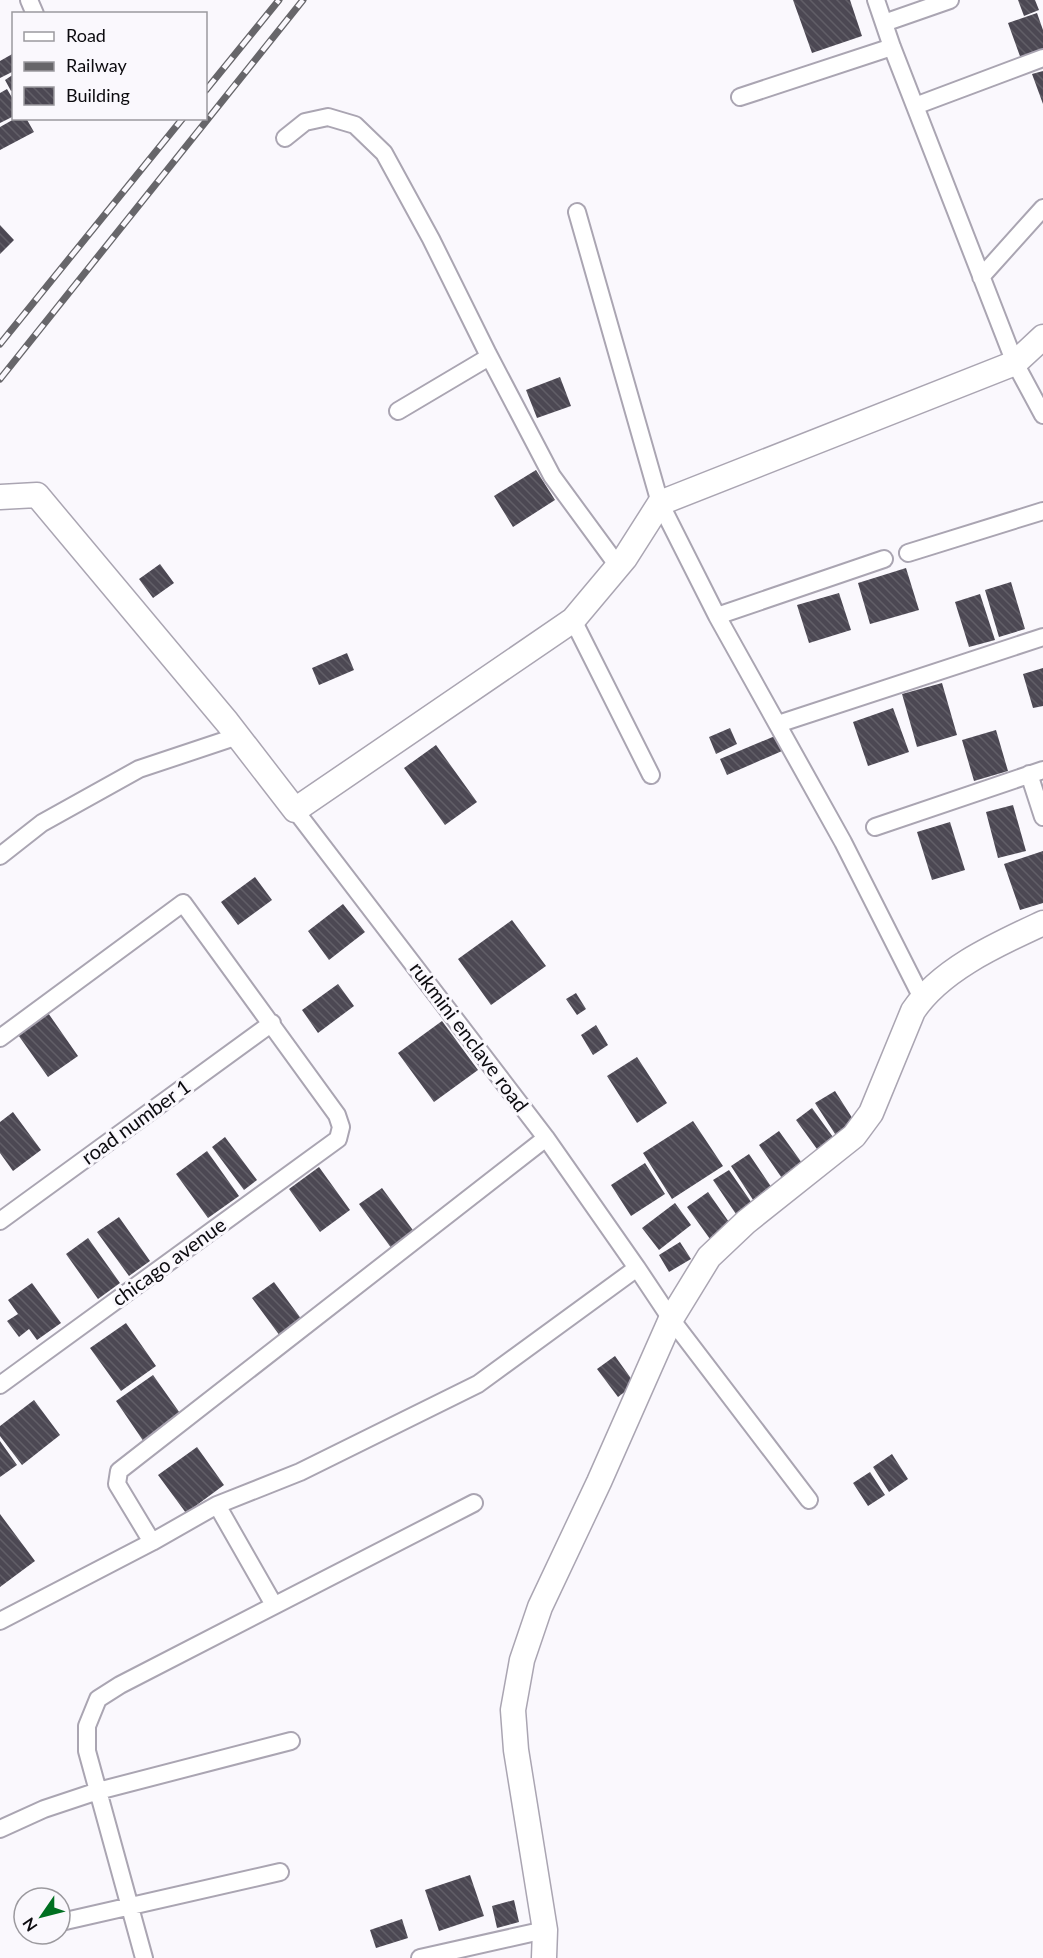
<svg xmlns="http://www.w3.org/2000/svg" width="1043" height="1958" font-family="Lato,sans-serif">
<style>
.building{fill:url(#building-back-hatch)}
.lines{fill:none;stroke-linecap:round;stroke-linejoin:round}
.street-casing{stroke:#aaa5b2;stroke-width:20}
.secondary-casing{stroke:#aaa5b2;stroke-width:27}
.street{stroke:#fff;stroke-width:16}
.secondary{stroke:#fff;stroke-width:24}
.rail-casing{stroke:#67666a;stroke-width:7}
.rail{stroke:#faf8fd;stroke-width:4.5;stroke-dasharray:14;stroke-linecap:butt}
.labels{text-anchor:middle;stroke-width:6;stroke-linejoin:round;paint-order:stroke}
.street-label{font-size:20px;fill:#0c0b0f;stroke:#faf8fd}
</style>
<defs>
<pattern id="building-back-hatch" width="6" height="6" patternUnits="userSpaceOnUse" patternTransform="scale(1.5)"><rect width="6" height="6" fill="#4c4853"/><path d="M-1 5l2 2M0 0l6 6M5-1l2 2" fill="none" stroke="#615e67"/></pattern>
</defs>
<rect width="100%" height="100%" fill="#faf8fd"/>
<path class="building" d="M 793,0 L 850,0 L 862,36 L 812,53 Z
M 1018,0 L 1035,0 L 1039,10 L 1024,16 Z
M 1037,13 L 1043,30 L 1043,51 L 1021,59 L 1008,23 Z
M 14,53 L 14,71 L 0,78 L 0,61 Z
M 1043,71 L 1043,104 L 1032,74 Z
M 14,74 L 14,90 L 11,91 L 5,80 Z
M 7,89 L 14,101 L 14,116 L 0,123 L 0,93 Z
M 16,118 L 26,118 L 34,132 L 0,150 L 0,127 Z
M 0,225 L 14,240 L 0,254 Z
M 560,377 L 571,406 L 537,418 L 526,390 Z
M 536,470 L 555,500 L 513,527 L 494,496 Z
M 160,564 L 174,583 L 153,598 L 139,579 Z
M 906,568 L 919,610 L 870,624 L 858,583 Z
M 1011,582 L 1025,629 L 999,637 L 985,590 Z
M 839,593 L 851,630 L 809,643 L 797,605 Z
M 980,594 L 995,640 L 969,647 L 955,602 Z
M 347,653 L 354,670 L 319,685 L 312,668 Z
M 1043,668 L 1043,706 L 1033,708 L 1023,674 Z
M 942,683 L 957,735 L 917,747 L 902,694 Z
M 893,708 L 909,752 L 868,766 L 853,722 Z
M 730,728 L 737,744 L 716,754 L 709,737 Z
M 996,730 L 1008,771 L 974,781 L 962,740 Z
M 775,736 L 782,751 L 727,775 L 720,759 Z
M 436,745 L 477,802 L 445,825 L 404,768 Z
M 1013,805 L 1026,851 L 998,858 L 986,812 Z
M 950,822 L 965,870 L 932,880 L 917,832 Z
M 1043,851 L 1043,903 L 1020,910 L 1004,864 Z
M 255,877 L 272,900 L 238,925 L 221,902 Z
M 343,904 L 365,932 L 329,960 L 308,931 Z
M 512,920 L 546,966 L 491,1005 L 458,959 Z
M 338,984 L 354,1006 L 318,1033 L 302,1010 Z
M 576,993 L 586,1009 L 577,1015 L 566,999 Z
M 46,1010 L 78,1056 L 48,1077 L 16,1032 Z
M 442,1021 L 478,1070 L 434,1102 L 398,1053 Z
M 596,1025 L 608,1045 L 593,1055 L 581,1035 Z
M 637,1057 L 667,1103 L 637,1123 L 607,1076 Z
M 835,1091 L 858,1127 L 839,1140 L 815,1103 Z
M 812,1108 L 838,1144 L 822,1156 L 796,1120 Z
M 13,1112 L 41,1150 L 13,1171 L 0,1153 L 0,1122 Z
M 693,1121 L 723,1166 L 672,1199 L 643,1153 Z
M 779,1131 L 807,1170 L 786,1184 L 759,1145 Z
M 225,1137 L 257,1180 L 244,1190 L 212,1147 Z
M 207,1151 L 239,1196 L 208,1218 L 176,1174 Z
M 749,1154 L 776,1194 L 757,1206 L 731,1166 Z
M 645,1163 L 665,1194 L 631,1216 L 611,1185 Z
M 319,1167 L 350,1210 L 320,1232 L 289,1189 Z
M 729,1170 L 756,1209 L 740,1220 L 713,1180 Z
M 382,1188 L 415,1233 L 392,1249 L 359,1204 Z
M 708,1192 L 731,1225 L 710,1239 L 687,1207 Z
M 675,1203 L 691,1225 L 659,1250 L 642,1228 Z
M 119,1217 L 150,1261 L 129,1276 L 97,1232 Z
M 88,1238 L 120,1283 L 98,1299 L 66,1254 Z
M 680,1242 L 691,1259 L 669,1272 L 659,1255 Z
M 274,1282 L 305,1324 L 283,1340 L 252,1298 Z
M 32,1283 L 61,1323 L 37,1340 L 29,1329 L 19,1337 L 7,1321 L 18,1314 L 8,1300 Z
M 126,1323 L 156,1366 L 121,1391 L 90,1348 Z
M 615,1356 L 635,1384 L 618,1397 L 597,1369 Z
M 153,1375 L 182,1416 L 144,1442 L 116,1401 Z
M 34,1400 L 60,1435 L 22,1465 L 0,1436 L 0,1426 Z
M 0,1441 L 17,1465 L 0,1477 Z
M 197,1447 L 224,1485 L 186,1513 L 158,1475 Z
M 892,1454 L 908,1479 L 889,1492 L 873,1467 Z
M 870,1472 L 885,1495 L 868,1506 L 853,1483 Z
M 0,1514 L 35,1561 L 0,1587 Z
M 470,1875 L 484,1916 L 439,1931 L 425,1890 Z
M 514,1900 L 519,1922 L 497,1928 L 492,1906 Z
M 402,1919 L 408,1938 L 376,1948 L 370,1930 Z"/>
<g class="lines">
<g class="street-casing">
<path id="street" d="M 29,0 L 35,14
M 876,0 L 892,47 L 1015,363 L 1043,415
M 884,23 L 950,0
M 740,97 L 892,47
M 915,106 L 1043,58
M 285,138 L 305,122 L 328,117 L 355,125 L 384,153 L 431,239 L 488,354 L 552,476 L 618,566
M 577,212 L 660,503 L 717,616 L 843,842 L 922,998
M 981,277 L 1043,208
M 398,411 L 489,357
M 908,553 L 1043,511
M 717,616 L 884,559
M 573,620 L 651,775
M 778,724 L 1043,637
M 1029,774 L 1043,817
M 295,810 L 546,1138 L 637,1268
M 875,827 L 1043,770
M 0,856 L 42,823 L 139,769 L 238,736
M 0,1038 L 183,903 L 337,1115 L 341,1127 L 338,1139 L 0,1385
M 0,1221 L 272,1023
M 217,1505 L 274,1605
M 152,1542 L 117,1484 L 119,1471 L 546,1138
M 0,1621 L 152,1542 L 217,1505 L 300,1472 L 478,1384 L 637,1268 L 671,1319 L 809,1500
M 0,1829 L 44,1809 L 98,1791 L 291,1741
M 61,1922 L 280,1872
M 144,1958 L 87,1751 L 87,1726 L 98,1699 L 120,1685 L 474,1503
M 420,1958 L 545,1930"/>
</g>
<g class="secondary-casing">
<path id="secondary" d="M 0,497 L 37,495 L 227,722 L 295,810 L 573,620 L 625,558 L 660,503 L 1015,363 L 1043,337
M 544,1958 L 545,1930 L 516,1750 L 513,1710 L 522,1660 L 540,1607 L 599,1482 L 671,1319 L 709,1257 L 746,1222 L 854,1136 L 871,1113 L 913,1011 C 941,969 998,944 1043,923"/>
</g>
<use href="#street" class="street"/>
<use href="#secondary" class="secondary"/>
<g class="rail-casing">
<path id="rail" d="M 206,90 L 279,0
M 0,344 L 183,118
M 0,379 L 303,0"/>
</g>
<use href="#rail" class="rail"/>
</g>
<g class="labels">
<g class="street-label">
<text transform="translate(469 1037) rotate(53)" y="7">rukmini enclave road</text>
<text transform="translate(136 1122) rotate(-36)" y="7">road number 1</text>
<text transform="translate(169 1262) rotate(-36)" y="7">chicago avenue</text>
</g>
</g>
<rect x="12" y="12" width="195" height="108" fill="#faf8fd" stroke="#9b999e" stroke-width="1.5"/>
<rect x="24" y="32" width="30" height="9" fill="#ffffff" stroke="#9b999e" stroke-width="1.5"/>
<text x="66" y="42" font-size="18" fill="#0c0b0f">Road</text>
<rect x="24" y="62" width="30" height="9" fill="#67666a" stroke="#9b999e" stroke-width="1.5"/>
<text x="66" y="72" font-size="18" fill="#0c0b0f">Railway</text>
<rect x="24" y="87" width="30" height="18" fill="url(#building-back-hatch)" stroke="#9b999e" stroke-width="1.5"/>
<text x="66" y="102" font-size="18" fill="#0c0b0f">Building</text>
<g transform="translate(42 1916) rotate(235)"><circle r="28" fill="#faf8fd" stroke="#9b999e" stroke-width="1.5"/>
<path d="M0-4.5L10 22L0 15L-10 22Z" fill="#006f21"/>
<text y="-9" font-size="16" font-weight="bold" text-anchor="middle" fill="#0c0b0f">N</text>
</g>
</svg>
